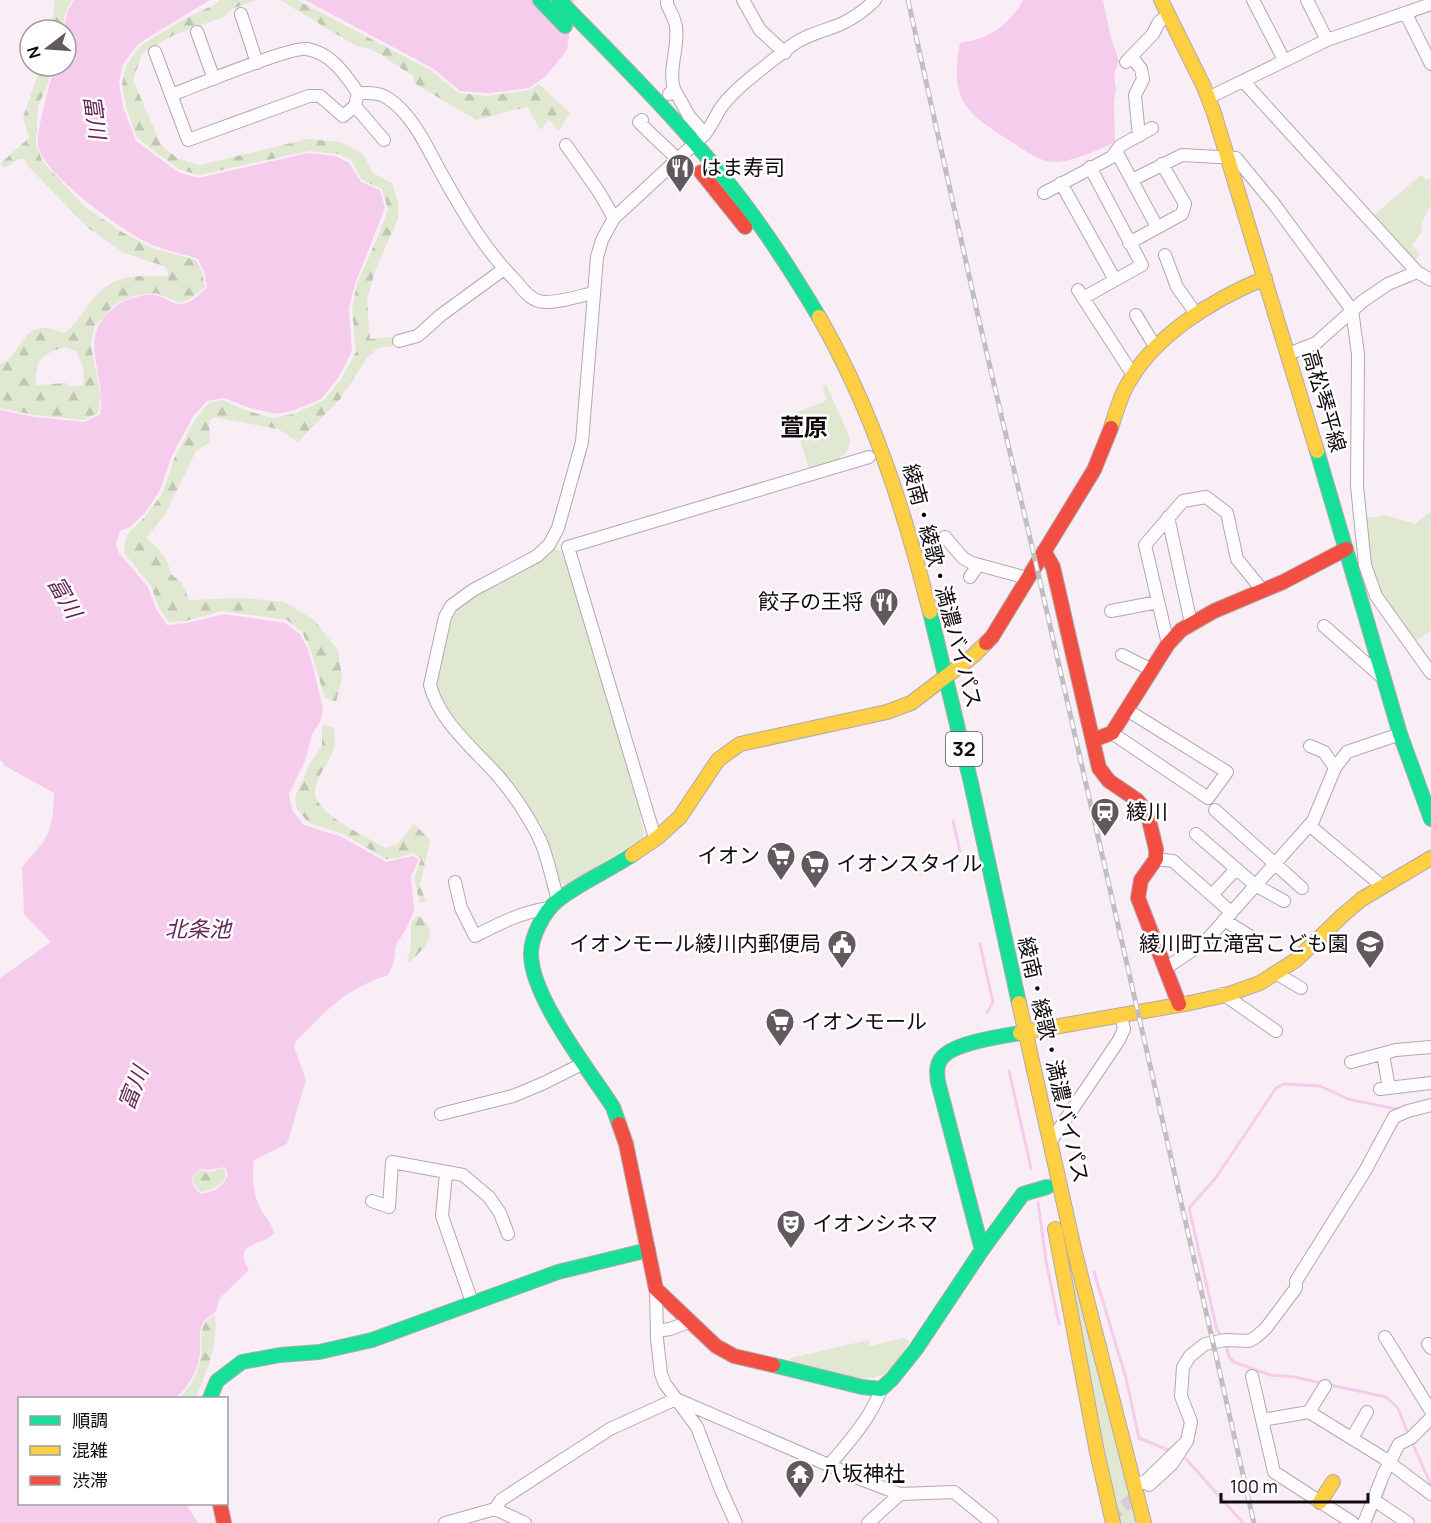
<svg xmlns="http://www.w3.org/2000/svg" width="1431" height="1523" font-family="Manrope,'Noto Sans JP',sans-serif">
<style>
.green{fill:#e0e8d1}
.forest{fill:url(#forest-firs);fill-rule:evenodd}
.water{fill:#f6ccec;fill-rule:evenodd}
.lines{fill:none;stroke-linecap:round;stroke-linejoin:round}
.stream{stroke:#f6ccec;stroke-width:3}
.street-tunnel{stroke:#d7ccd3;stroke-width:12;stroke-dasharray:12 6;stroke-linecap:butt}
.street-casing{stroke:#b1a9ae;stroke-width:14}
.fast-casing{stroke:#b1a9ae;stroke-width:16}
.slow-casing{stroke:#b1a9ae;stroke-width:16}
.jam-casing{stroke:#b1a9ae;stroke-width:16}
.street{stroke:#fefcfe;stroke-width:12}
.fast{stroke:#16e098;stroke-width:14}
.slow{stroke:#ffcf43;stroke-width:14}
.jam{stroke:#f24e42;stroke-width:14}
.rail-casing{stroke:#c1bec0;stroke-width:5}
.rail{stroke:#fff;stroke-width:3;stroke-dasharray:9;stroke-linecap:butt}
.labels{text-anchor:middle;stroke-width:5;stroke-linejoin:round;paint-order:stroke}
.shield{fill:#fff;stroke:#585356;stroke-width:1.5}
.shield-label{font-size:20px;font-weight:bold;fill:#10090e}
.poi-label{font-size:21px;fill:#10090e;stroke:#fff;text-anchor:start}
.street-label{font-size:21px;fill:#10090e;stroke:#fff}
.water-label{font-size:22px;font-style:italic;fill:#642658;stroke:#fff}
.quarter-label{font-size:24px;font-weight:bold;fill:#10090e;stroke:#fff}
</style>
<defs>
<pattern id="forest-firs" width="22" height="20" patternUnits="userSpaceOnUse" patternTransform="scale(1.5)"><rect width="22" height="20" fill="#e0e8d1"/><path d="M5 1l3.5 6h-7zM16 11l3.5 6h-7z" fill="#bfc6b2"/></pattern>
</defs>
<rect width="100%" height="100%" fill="#faeef6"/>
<path class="green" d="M 1421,175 L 1427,180 L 1431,177 L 1431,205 L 1422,222 L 1421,233 L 1412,245 L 1420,255 L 1415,261 L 1373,216 Z
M 826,384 L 850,438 C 851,461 827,463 809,468 L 791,414 L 824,402 L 826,399 L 823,387 Z
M 1431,511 L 1431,631 L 1411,644 L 1378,596 L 1367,565 L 1362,519 L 1385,515 L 1415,524 Z
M 553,549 L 561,551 L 567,565 L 643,816 L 640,818 L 644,832 L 642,838 L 567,886 L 560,882 L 553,855 L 540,821 L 535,823 L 513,787 L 441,702 C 438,694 435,687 435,679 C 436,657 449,619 462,602 L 532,565 Z
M 1049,1156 L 1139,1523 L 1119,1523 Z
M 903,1338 L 910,1341 C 903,1351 896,1364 887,1372 C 868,1388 813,1367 790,1362 L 791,1358 L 868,1340 L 870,1346 Z"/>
<path class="forest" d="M 55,0 L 72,0 L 65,14 L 62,30 L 51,30 Z
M 220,0 L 257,0 L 232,9 L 223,17 L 172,36 L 142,54 L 133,80 L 161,145 L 177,158 L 200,165 L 308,139 L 341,142 L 363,154 L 373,173 L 392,183 L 398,202 L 398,219 L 375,271 L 367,300 L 370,339 L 392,337 L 395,342 L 393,346 L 378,348 L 367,358 L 340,399 L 298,442 L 278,429 L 214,417 L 209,421 L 210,442 L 196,451 L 165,515 L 146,538 L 157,547 L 167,561 L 171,574 L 182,583 L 189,600 L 242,598 L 285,602 L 315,621 L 338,650 L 342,678 L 336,702 L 325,698 L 310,649 L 302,632 L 287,620 L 222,611 L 186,621 L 169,622 L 159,608 L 151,586 L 124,553 L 126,538 L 130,531 L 145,517 L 162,494 L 174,459 L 196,418 L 209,403 L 222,400 L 248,411 L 273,418 L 293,414 L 323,401 L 340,381 L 356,352 L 352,309 L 357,284 L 379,234 L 388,209 L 382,189 L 362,180 L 351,160 L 338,154 L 309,151 L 199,175 L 178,169 L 137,138 L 126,107 L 122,84 L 126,66 L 140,46 L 184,19 L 216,4 Z
M 280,0 L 297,0 L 432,71 L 458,93 L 488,96 L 530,90 L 539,84 L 570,113 L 559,131 L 549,120 L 541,130 L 527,107 L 476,120 L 414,83 L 413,75 C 393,66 378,47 356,46 Z
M 41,66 L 54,66 L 46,89 L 38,105 L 36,145 L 43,162 L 85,207 L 122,232 L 152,248 L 196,260 L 202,272 L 205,287 L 190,299 L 180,303 L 156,293 L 134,296 L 114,305 L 94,327 L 91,346 L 101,397 L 98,413 L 84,420 L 34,415 L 0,408 L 0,364 C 20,358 20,326 46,328 C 51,328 58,331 64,333 C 75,325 82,315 89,304 C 112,273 132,276 166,276 L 168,275 L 168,271 L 164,266 L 124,253 L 88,228 L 29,167 L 24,159 L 19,159 L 6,167 L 1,166 L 2,162 L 29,138 L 23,117 ZM 64,347 L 76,351 L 83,367 L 84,385 L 71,387 L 66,383 L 36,385 C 34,361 42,354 64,347 Z
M 322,724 L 333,727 C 338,744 333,755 323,770 C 318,778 312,791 317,800 C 327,819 368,838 386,848 L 397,844 L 414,824 L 430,840 L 420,886 L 426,902 L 420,903 L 414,879 L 421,859 L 413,853 L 398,858 L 386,859 L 343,834 L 309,823 L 297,809 L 295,797 L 309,765 L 322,746 Z
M 418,915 C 442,934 425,947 409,963 L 407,957 L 411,950 L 411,923 Z
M 224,1168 C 230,1184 213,1190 201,1192 L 195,1187 L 193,1179 L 195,1174 L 200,1170 L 209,1172 Z
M 215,1315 C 218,1344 208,1370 196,1396 L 193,1398 L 179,1398 C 190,1388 196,1377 200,1362 C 204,1345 195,1324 215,1315 Z"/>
<path class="water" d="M 74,0 L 210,0 L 138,44 L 123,64 L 119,82 L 123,107 L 136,141 L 178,172 L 198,178 L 308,153 L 336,156 L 349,163 L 361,182 L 380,190 L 385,208 L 355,284 L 349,309 L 352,351 L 338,378 L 321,399 L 292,411 L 276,414 L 250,408 L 224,398 L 207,401 L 194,415 L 183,435 L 172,456 L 160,490 L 145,513 L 130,527 L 120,531 L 116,545 L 119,553 L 148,587 L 156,609 L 167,625 L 187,623 L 224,614 L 285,623 L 300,634 L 308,650 L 314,671 L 323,709 L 320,722 L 312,734 L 305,761 L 289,794 L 292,810 L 304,825 L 342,837 L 386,862 L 413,856 L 419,860 L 411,876 L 414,911 L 405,931 L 396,944 L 394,961 L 388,975 C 344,990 328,1009 296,1041 L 294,1047 L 306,1080 L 287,1144 L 254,1160 C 252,1173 253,1191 258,1203 C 262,1215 270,1218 274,1233 C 266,1242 254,1242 245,1250 L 243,1257 L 249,1270 L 220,1298 L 215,1313 C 193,1324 203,1339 199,1359 C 195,1375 188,1388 175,1398 L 20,1398 L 20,1504 L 186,1504 L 198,1523 L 0,1523 L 0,978 L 51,942 L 24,914 L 22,867 C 48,838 53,833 54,793 L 5,766 L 0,760 L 0,410 L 35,417 L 85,422 L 100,414 C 108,375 74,337 115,307 C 125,299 147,292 159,296 C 166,298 173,304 180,304 C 191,304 200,294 207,287 L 204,271 L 198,259 C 181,253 161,250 146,242 C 119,228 44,175 38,146 C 36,132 50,81 55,66 L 66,66 L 66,30 L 64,30 L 67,13 ZM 225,1167 L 228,1174 C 224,1187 214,1192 201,1194 C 191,1186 188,1177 200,1169 L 209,1170 Z
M 305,0 L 574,0 L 567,50 L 546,76 L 529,88 L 489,93 L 460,91 L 434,69 Z
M 1023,0 L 1103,0 L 1111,38 L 1119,61 L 1114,75 L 1116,89 L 1114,102 L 1115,142 C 1101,149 1070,163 1054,162 C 1038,161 1026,151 1013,143 C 966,113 949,102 960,43 C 988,39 1009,26 1023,0 Z"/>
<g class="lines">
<path class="stream" d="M 953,821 L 960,851
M 980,944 L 993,1002 L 987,1013
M 1009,1071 L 1031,1168
M 1038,1202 L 1046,1261 L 1059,1324
M 1094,1272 L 1126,1378 L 1139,1438 L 1173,1452
M 1222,1336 L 1217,1330 L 1189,1208 L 1215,1179 L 1276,1088 L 1284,1084 L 1320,1086 L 1348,1099 L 1396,1109 L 1403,1108
M 1226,1344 L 1229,1357 L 1234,1362 L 1270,1375 L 1294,1377 L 1386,1397 L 1398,1408 L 1408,1434
M 1411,1440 L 1431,1485
M 1186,1459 L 1243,1523
M 1381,1500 L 1387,1481
M 1372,1519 L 1378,1506"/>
<path class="street-tunnel" d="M 1110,1518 L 1140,1493"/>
<g class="street-casing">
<path id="street" d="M 667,0 L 667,4 C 670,11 675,19 676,27 C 679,47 668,69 674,89
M 743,0 L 760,30 L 785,53
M 1253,0 L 1284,60
M 1307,0 L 1327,40
M 241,14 L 257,63
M 1406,14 L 1431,64
M 197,32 L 214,79
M 155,52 L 188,140 L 309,96 L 320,96 L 343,116 L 355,106 L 358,93
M 1132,57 L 1141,69 L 1143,79 L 1135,95 L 1139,136
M 1126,62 L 1153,34 L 1159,22 L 1168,15
M 1244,82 L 1417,272
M 669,94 L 674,89 L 689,116 L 705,134
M 171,95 C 193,87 291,46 307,49 C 331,53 345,74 358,93 C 369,93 380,92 389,99 C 415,117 429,152 444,178 C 464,214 486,251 515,280 C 521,287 529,299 539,301 C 552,305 579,296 593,293
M 1208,98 L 1327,40 L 1431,4
M 355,106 L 384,140
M 642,120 L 639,122 C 652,136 665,146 678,160
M 566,145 L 599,192 L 614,218
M 1116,151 L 1157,227
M 1132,180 L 1182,155 L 1236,158 L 1274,204 L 1352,310 L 1358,354 L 1357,486 L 1365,565 L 1376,596 L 1431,673
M 1061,183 L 1115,280
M 1044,193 L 1112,157 L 1120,146 L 1152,128
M 1129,243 L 1182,214 L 1185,204 L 1162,164
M 1165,255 L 1177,287 L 1197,315
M 1078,290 L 1133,375
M 1083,298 L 1142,265 L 1090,167
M 1136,315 L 1156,348
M 399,341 L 417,336 L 421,333 L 441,315 L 504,269
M 1288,354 L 1316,343 L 1363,301 L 1388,284 L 1417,272 L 1431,280
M 1168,517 L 1191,623
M 945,537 L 963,558 L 972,563 L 1027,578
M 970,577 L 978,565
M 1111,611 L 1158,602
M 1324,626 L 1384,679
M 1168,644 L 1145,545 L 1183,501 L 1206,497 L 1227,513 L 1237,559 L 1263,591
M 1122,655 L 1152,670
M 1112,733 L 1208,798 L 1227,772 L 1127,710
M 1310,746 L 1324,752 L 1335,768
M 1215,810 L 1302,888
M 1309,825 L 1382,886
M 1196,834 L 1255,885 L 1284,901
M 655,838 L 568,547 L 869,457
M 1156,859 L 1173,861 L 1231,912
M 455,882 L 461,908 L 475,936 C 500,923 522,912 549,908
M 1212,895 L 1236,869
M 558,900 C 553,883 549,864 543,847 C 535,826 513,793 498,776 C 474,749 439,721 430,685 L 445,617 L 451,606 L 473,590 L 537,556 L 549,545 L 558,528 L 582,442 L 597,257 L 602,240 L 614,218 L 705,134 C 712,125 716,115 722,106 C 739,84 770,63 791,46 C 806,34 825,31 841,24 C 854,18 865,10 875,0
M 1224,920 L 1256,940
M 1166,968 L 1205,942 L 1313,821 L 1335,768 L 1347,752 L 1400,734
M 1277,974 L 1301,988
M 1223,994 L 1276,1031
M 1383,1054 L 1389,1088
M 1351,1062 L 1396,1050 L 1431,1047
M 1380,1089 L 1431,1083
M 441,1114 L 513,1096 L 544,1083 L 584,1063
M 1051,1141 L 1119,1040 L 1124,1029 L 1121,1016
M 446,1173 L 442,1216 L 472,1302
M 372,1201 L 389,1207 L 392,1162 L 463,1175 L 489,1197 L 500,1213 L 508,1234
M 656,1289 L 657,1339 L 661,1374 L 665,1384 L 697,1427 L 721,1490 L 736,1523
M 658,1331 L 670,1329 L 689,1322
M 1385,1337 L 1431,1411
M 1428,1344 L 1431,1348
M 1252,1376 L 1274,1472 L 1353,1523
M 1309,1412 L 1325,1386
M 1262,1420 L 1309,1412 L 1382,1457 L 1431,1494
M 1352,1438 L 1367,1412
M 1187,1441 L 1191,1422 L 1181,1396 L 1183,1367 L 1190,1356 L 1205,1344 L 1225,1340 L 1249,1341 L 1256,1337 L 1266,1328 L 1296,1288 L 1296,1281 L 1365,1171 L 1394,1117 L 1408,1111 L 1431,1105
M 829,1465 C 847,1445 873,1415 881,1389
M 1135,1485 L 1146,1481 L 1187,1441 L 1172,1464 L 1149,1485
M 1374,1500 L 1408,1523
M 495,1509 L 501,1500 L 610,1429 L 676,1399 L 863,1480 L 900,1494 L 954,1492 L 992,1523
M 445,1523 L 495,1509 L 525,1523
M 868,1523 L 900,1494
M 1364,1523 L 1384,1473 L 1399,1444 L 1411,1438 L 1431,1418"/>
</g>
<g class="fast-casing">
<path id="fast" d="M 540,0 L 565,26
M 559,0 C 624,67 693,134 749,210 C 774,244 797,280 819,317
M 1317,451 L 1400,734 L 1431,819
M 930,612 L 971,783 L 1019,1003
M 619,1124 L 613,1107 C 589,1070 531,997 531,954 C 531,936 544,912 557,901 C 576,885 610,870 632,855
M 982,1250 L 938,1082 C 937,1074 936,1066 941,1059 C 951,1043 1002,1036 1020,1033
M 773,1365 L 862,1387 L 881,1389 L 892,1379 L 916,1349 L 982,1250 L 1023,1194 L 1047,1187
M 210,1398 L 217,1381 L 242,1362 L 280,1355 L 319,1352 L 372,1340 L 558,1272 L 648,1250"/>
</g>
<g class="slow-casing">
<path id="slow" d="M 1161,0 L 1204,87 L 1214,113 L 1317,451
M 819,317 C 872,409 904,509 930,612
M 1111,428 C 1115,415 1119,401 1125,389 C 1152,336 1212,300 1265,278
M 632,855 L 657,838 L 680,817 L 718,760 L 740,744 L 887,712 L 911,703 L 973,656 L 986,643
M 1019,1003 L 1075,1253 L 1144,1523
M 1020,1033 L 1190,1003 L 1226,995 L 1260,983 L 1296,960 L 1343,915 L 1362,899 L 1431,858
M 1055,1229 L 1097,1452 L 1113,1523
M 1320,1502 L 1333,1482"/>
</g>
<g class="jam-casing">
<path id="jam" d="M 701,172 L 745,227
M 1044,551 L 1053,567 L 1099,768 L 1109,781 L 1137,800 L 1147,812 L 1156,849 L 1156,859 L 1141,880 L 1138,898 L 1179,1004
M 986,643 L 992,637 L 1094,470 L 1111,428
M 1093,740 L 1112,733 L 1168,644 L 1181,630 L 1214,611 L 1283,582 L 1346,549
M 619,1124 L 626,1144 L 656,1289 L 716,1346 L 734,1356 L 773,1365
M 220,1504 L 224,1523"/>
</g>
<use href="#street" class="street"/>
<use href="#fast" class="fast"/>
<use href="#slow" class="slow"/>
<use href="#jam" class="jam"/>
<g class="rail-casing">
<path id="rail" d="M 908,0 L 976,307 L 1036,564 L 1254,1523"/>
</g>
<use href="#rail" class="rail"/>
</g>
<defs>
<g id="restaurant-pin" transform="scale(1.5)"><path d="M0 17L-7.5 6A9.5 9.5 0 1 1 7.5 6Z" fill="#62595f" stroke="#fff"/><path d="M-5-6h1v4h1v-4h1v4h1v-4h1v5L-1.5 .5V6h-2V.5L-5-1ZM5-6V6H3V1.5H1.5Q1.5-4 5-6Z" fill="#fff"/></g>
<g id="station-pin" transform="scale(1.5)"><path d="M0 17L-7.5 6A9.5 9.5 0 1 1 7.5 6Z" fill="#62595f" stroke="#fff"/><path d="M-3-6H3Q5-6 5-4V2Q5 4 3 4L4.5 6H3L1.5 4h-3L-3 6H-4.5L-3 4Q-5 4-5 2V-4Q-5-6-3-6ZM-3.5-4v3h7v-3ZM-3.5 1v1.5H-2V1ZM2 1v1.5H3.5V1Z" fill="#fff"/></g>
<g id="supermarket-pin" transform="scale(1.5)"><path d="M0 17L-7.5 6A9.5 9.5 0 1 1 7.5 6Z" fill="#62595f" stroke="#fff"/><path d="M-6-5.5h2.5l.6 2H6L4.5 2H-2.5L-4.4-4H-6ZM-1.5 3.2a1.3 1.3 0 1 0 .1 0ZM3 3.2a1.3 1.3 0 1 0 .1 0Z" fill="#fff"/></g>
<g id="civic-pin" transform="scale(1.5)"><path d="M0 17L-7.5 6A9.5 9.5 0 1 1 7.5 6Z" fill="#62595f" stroke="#fff"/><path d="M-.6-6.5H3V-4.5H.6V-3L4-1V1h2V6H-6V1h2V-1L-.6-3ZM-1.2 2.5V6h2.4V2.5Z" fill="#fff"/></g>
<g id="school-pin" transform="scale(1.5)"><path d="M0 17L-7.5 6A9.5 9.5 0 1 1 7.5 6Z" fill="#62595f" stroke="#fff"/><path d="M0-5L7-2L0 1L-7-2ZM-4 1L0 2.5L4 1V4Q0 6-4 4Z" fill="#fff"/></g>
<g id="theatre-pin" transform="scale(1.5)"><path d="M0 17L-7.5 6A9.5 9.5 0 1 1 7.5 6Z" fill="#62595f" stroke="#fff"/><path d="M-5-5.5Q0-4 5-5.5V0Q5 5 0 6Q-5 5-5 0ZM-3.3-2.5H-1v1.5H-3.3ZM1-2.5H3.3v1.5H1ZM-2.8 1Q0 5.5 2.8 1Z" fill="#fff"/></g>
<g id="temple-pin" transform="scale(1.5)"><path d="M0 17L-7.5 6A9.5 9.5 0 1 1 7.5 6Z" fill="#62595f" stroke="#fff"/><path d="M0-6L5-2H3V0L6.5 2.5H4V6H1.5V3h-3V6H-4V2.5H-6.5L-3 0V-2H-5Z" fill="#fff"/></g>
</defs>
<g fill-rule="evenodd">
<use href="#restaurant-pin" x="680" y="168"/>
<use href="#restaurant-pin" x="884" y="602"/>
<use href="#station-pin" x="1105" y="812"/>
<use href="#supermarket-pin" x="781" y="856"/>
<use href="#supermarket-pin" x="815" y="864"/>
<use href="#civic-pin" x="842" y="944"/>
<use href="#school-pin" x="1370" y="944"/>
<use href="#supermarket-pin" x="780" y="1022"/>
<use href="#theatre-pin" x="791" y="1224"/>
<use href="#temple-pin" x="800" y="1474"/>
</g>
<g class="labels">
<rect class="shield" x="946" y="732" width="36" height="34" rx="4.5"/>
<g class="shield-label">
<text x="964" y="756">32</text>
</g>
<g class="poi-label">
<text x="701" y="175">はま寿司</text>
<text x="863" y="609" text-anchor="end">餃子の王将</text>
<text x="1126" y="819">綾川</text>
<text x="760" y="863" text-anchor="end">イオン</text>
<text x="836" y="871">イオンスタイル</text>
<text x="821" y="951" text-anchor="end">イオンモール綾川内郵便局</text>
<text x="1349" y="951" text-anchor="end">綾川町立滝宮こども園</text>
<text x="801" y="1029">イオンモール</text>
<text x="812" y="1231">イオンシネマ</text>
<text x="821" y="1481">八坂神社</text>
</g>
<g class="street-label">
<text transform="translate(1324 401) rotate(74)" y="7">高松琴平線</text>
<text transform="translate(942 586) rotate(75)" y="7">綾南・綾歌・満濃バイパス</text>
<text transform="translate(1053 1060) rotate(77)" y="7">綾南・綾歌・満濃バイパス</text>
</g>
<g class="water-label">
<text transform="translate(95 117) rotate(82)" y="8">富川</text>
<text transform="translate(65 597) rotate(60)" y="8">富川</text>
<text x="198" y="937">北条池</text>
<text transform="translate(133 1088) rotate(-69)" y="8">富川</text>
</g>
<g class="quarter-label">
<text x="804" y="436">萱原</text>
</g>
</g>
<rect x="18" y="1397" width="210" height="108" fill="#ffffff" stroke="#9f9d9f" stroke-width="1.5"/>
<rect x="30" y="1416" width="30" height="9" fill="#16e098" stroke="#9f9d9f" stroke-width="1.5"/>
<text x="72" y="1427" font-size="18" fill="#10090e">順調</text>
<rect x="30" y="1446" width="30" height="9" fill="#ffcf43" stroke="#9f9d9f" stroke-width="1.5"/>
<text x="72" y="1457" font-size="18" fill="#10090e">混雑</text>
<rect x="30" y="1476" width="30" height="9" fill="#f24e42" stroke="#9f9d9f" stroke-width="1.5"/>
<text x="72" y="1487" font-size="18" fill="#10090e">渋滞</text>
<g transform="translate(48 48) rotate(253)"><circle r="28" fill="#ffffff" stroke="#9f9d9f" stroke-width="1.5"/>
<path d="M0-4.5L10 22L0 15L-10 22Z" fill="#62595f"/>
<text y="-9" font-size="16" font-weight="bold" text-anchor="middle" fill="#10090e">N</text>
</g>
<path d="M1221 1493v9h147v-9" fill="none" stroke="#10090e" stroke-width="3"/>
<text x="1230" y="1493" font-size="18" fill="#10090e" stroke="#ffffff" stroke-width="4.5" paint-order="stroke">100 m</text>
</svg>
